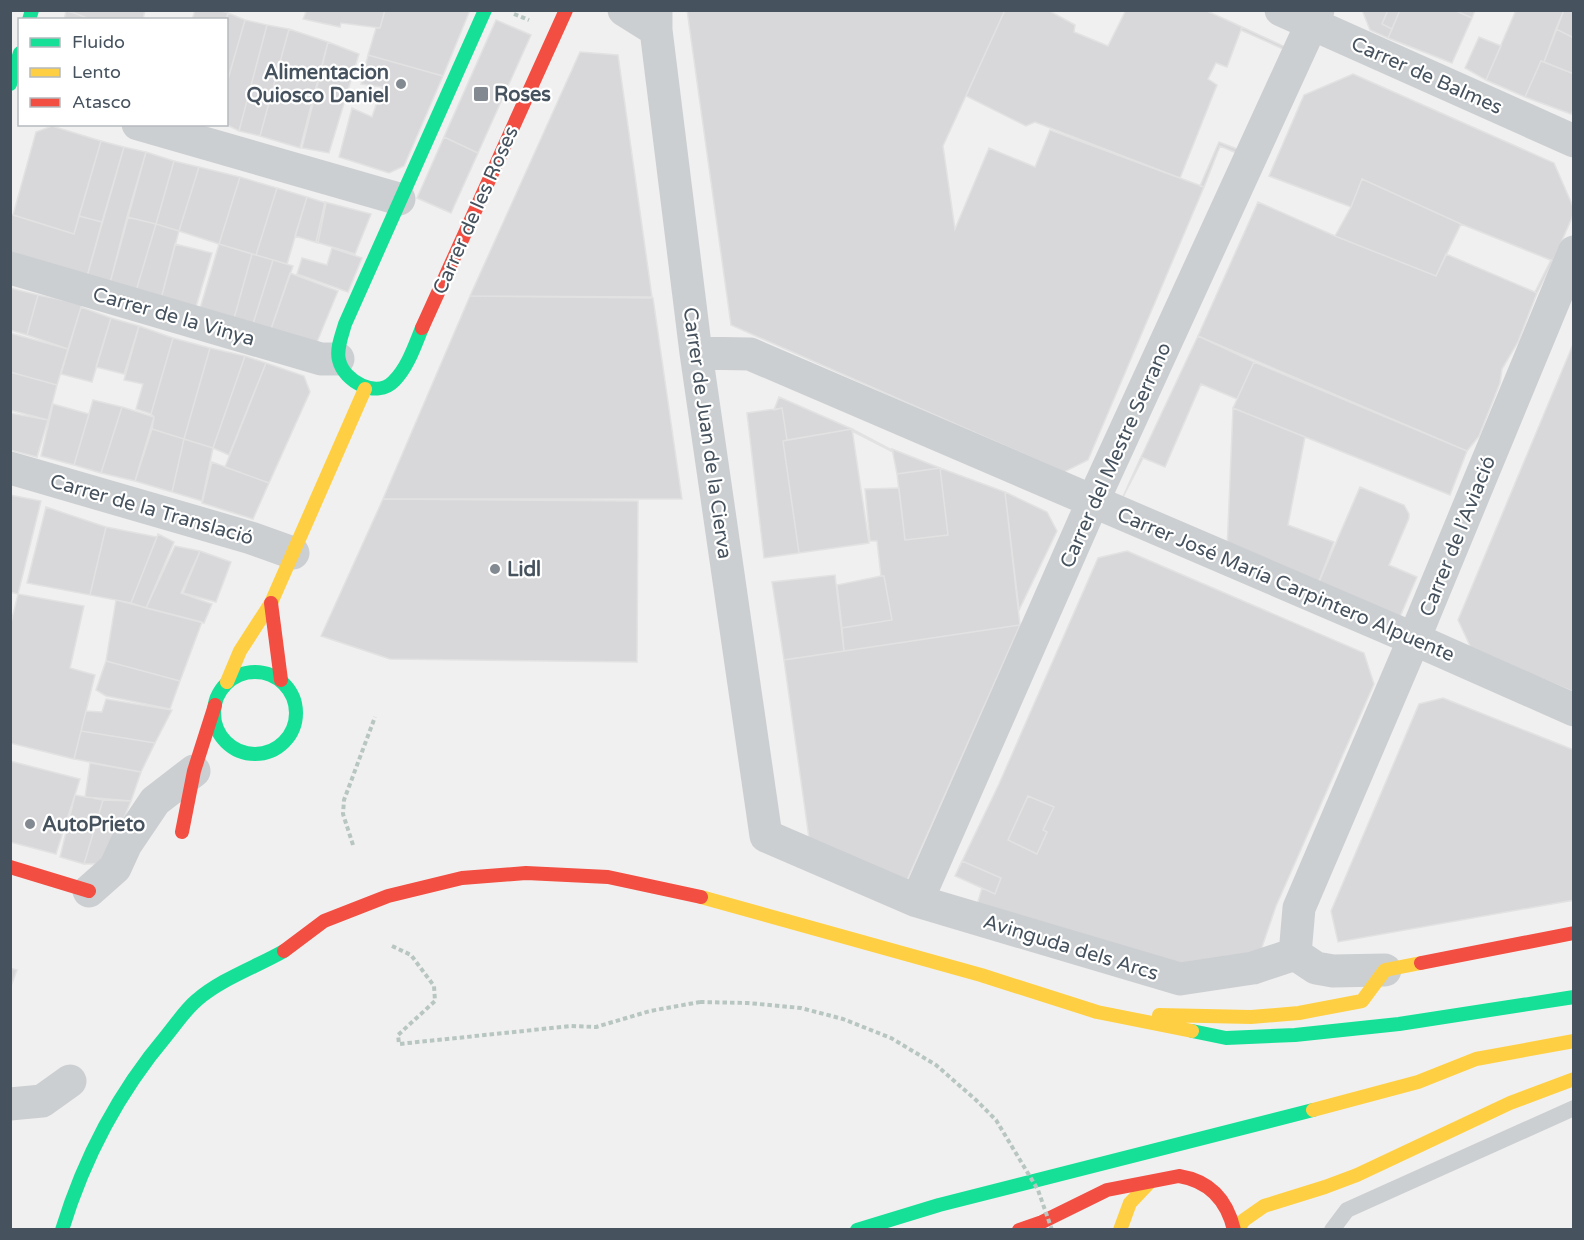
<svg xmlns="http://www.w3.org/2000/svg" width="1584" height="1240" font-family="'Varela Round',sans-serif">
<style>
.building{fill:#d8d8da;stroke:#e2e2e3;stroke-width:1.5}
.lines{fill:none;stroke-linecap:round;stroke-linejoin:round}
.path{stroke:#b8c6c2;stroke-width:4;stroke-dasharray:4.5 3;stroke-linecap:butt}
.lane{stroke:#cccfd1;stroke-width:16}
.street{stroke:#cccfd1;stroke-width:33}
.fast{stroke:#16e098;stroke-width:14}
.slow{stroke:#ffcf43;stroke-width:14}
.jam{stroke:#f24e42;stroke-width:14}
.path-bridge{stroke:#b8c6c2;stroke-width:4;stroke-dasharray:4.5 3;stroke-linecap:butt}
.poi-dot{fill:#828991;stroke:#fff;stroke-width:2}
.labels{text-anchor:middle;stroke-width:4.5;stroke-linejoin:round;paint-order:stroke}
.poi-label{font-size:20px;font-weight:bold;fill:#46525e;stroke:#fff;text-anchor:start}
.street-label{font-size:20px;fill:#46525e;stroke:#fff}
</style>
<rect width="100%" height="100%" fill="#f1f0f0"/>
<path class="building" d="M 74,10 L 145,10 L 143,20 L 92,20 L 74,13 Z
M 195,10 L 218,10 L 228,13 L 226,20 L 192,20 Z
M 299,10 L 385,10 L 380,28 L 341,23 L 340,27 L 303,19 L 306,12 Z
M 385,10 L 470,10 L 443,76 L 368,55 L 376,28 L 380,28 Z
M 687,10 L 1005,10 L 943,146 L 955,229 L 989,148 L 1035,167 L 1050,130 L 1204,187 L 1088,460 L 1064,472 L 731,325 Z
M 1005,10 L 1048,10 L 1075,25 L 1074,32 L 1108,46 L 1126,10 L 1205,10 L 1242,27 L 1227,67 L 1216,63 L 1208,79 L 1217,85 L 1180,178 L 1035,122 L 1026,126 L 966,96 Z
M 1362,10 L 1388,10 L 1382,24 L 1392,29 L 1388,38 L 1370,30 Z
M 1388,10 L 1400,10 L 1392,29 L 1382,24 Z
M 1400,10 L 1454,10 L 1472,18 L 1452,63 L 1388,38 Z
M 1454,10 L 1475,10 L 1472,18 Z
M 1516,10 L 1564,10 L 1544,62 L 1541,61 L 1525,97 L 1486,80 Z
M 1564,10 L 1574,10 L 1574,38 L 1556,29 Z
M 66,11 L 74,13 L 92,20 L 64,20 Z
M 228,13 L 245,20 L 226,86 L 226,20 Z
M 245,20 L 267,25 L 239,131 L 225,124 L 226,124 L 226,86 Z
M 496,20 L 531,35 L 478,153 L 444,137 Z
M 267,25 L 289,29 L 260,136 L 239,131 Z
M 1242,27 L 1294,51 L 1246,157 L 1220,146 L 1204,187 L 1200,186 L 1219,142 L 1245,152 L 1292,53 L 1241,30 Z
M 289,29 L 328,42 L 300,148 L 260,136 Z
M 1556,29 L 1574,38 L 1574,74 L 1544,62 Z
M 1479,37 L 1501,46 L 1486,80 L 1465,68 Z
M 328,42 L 359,54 L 329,153 L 302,148 Z
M 580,52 L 618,55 L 652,297 L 470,296 Z
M 368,55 L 443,76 L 404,166 L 389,173 L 339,157 L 352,108 L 372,117 L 382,87 L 361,84 Z
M 1541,61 L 1574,74 L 1574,108 L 1571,114 L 1525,97 Z
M 1353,74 L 1554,163 L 1574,209 L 1574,213 L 1553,261 L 1461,224 L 1362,179 L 1351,207 L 1269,176 L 1304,95 Z
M 52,126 L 101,141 L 74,234 L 13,215 L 36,132 Z
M 444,137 L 478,153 L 451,213 L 417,198 Z
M 101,141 L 124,147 L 102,222 L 79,216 Z
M 124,147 L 146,152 L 110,283 L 86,280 Z
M 146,152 L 174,161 L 156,224 L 127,217 Z
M 174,161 L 199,167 L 179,231 L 156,224 Z
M 199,167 L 240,177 L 219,244 L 179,231 Z
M 240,177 L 277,188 L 256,255 L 219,244 Z
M 1362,179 L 1461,224 L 1436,276 L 1335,236 L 1351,207 Z
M 277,188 L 307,197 L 287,264 L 256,255 Z
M 307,197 L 326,203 L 318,243 L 295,236 Z
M 325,202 L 371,214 L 355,254 L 316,242 Z
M 1258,202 L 1335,236 L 1436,276 L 1446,254 L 1537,293 L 1518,342 L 1502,369 L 1500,383 L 1479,436 L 1467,451 L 1198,336 Z
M 10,214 L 74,234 L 79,216 L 102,222 L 86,280 L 10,259 Z
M 127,217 L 156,224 L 136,291 L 110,283 Z
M 156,224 L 179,231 L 161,299 L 136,291 Z
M 175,244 L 212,253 L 195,310 L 161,299 Z
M 219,244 L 252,254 L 233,322 L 199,312 Z
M 332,248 L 362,258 L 348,292 L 297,274 L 302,258 L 327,265 Z
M 252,254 L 273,260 L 252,327 L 233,322 Z
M 273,260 L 293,266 L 270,332 L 252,327 Z
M 1551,260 L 1553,261 L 1537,293 L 1535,292 Z
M 290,273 L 338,291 L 317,342 L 270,332 Z
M 10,288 L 38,295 L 27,335 L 10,330 Z
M 38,295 L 82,304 L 68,349 L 27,335 Z
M 470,296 L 653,298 L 682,499 L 383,499 Z
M 81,307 L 111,318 L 92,382 L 61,374 Z
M 111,318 L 139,326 L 124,374 L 96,367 Z
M 139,326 L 173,338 L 151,414 L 136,409 L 143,384 L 124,380 Z
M 10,333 L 68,349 L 57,385 L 10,372 Z
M 1198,336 L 1254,362 L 1237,399 L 1201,384 L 1165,467 L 1141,457 Z
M 173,338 L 210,348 L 184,439 L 152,429 L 154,417 L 151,414 Z
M 1574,342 L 1574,692 L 1472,650 L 1458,620 Z
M 210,348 L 245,356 L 213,448 L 184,439 Z
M 245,356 L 266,363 L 229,455 L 213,448 Z
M 1254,362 L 1467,451 L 1450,495 L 1233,408 Z
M 266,363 L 304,376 L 310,392 L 269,483 L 225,467 Z
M 10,372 L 57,385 L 48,420 L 10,410 Z
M 779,397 L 852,429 L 787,440 L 782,408 L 774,410 Z
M 93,400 L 122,407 L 101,473 L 74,465 Z
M 53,404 L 89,414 L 74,465 L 41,456 Z
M 122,407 L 154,417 L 135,481 L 101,473 Z
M 782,408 L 787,440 L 783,441 L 799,553 L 764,558 L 747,413 Z
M 1233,408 L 1305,437 L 1288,525 L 1334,542 L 1316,589 L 1227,551 Z
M 10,413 L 48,420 L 37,457 L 10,450 Z
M 152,429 L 184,439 L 172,492 L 135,481 Z
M 852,429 L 892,450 L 893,452 L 852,431 Z
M 852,429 L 869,543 L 799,553 L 783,441 Z
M 184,439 L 213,448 L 202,501 L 172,492 Z
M 892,449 L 940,468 L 897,474 Z
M 1141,457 L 1143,458 L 1121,501 Z
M 212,462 L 269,483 L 253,519 L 202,503 Z
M 940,468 L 1005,492 L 1020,625 L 844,651 L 842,628 L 892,620 L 884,576 L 881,576 L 877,541 L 870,541 L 865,489 L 899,488 L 905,540 L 948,535 Z
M 940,468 L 948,535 L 905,540 L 897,474 Z
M 1360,487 L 1404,505 L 1409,514 L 1409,518 L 1389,565 L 1417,577 L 1399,619 L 1316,589 Z
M 1005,492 L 1047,512 L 1057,531 L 1019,610 Z
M 10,495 L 41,501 L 18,594 L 10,592 Z
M 383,499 L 638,501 L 637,662 L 390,659 L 321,636 Z
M 46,507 L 106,527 L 90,595 L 27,583 Z
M 106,527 L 157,537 L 131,603 L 90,595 Z
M 158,534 L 174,542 L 146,608 L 131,603 Z
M 175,546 L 200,551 L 181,593 L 212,604 L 204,623 L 146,608 Z
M 200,551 L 231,562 L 216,602 L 183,593 Z
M 1127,551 L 1364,653 L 1374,684 L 1276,906 L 1258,959 L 1193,970 L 977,905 L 982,888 L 955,876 L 999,784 L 1098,558 Z
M 835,575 L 844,651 L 784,660 L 772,582 Z
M 881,576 L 884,576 L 892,620 L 842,628 L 837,585 Z
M 18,594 L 84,606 L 70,668 L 95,675 L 74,759 L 10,743 L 10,627 Z
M 116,600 L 202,622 L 180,681 L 106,661 Z
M 1020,625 L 907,880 L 809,838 L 784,660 Z
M 106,661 L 180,681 L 170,709 L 106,696 L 96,690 Z
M 1443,698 L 1574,750 L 1574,900 L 1338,942 L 1331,911 L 1419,704 Z
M 106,699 L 172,710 L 155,743 L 81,731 L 86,711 L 102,712 Z
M 81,731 L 155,743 L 141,772 L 74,759 Z
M 10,761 L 80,779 L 56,854 L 10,842 Z
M 90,763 L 141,772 L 131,801 L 85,797 Z
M 75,795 L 103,800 L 84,864 L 60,857 Z
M 1028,796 L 1054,807 L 1043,830 L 1047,832 L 1037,854 L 1008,840 Z
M 103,800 L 131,801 L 105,864 L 84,864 Z
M 962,861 L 1001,878 L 995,894 L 955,876 Z
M 10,968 L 17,970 L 10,989 Z"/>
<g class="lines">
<path class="path" d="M 514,14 L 529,20
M 353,845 L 343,814 L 344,800 L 375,717
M 392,946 L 411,955 L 434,986 L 435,1001 L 398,1035 L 399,1044 L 571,1026 L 596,1027 L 650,1011 L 700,1002"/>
<path class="lane" d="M 1332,1230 L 1347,1210 L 1574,1108"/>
<path class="street" d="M 624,10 L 656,30
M 656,10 L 656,30 L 696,353 L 766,836 L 917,901 L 1180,979 L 1253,968 L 1295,954
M 1281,10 L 1574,141
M 138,124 L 399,199
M 10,268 L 321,359 L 338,359
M 696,353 L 750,354 L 1414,639 L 1574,710
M 10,468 L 251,538 L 293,553
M 89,891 L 115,868 L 126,844 L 155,801 L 194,771
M 917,901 L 1093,501 L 1318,10
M 1295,954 L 1299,908 L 1414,639 L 1574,252
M 1295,954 L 1316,968 L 1333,971 L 1385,970
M 10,1104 L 42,1101 L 70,1081"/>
<path class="fast" d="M 29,20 L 32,10
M 10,84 L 20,53
M 422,328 C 415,345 408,367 394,381 C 377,399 344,382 339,360 C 336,349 342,335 345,324 L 485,10
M214 713a41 41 0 1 1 82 0a41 41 0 1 1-82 0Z
M 1192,1031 L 1226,1038 L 1295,1035 L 1399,1024 L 1574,997
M 62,1230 C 84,1158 118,1093 167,1035 C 177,1023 185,1010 197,1000 C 221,979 256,967 284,951
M 857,1230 L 939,1205 L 1313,1110"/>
<path class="slow" d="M 227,682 L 240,651 L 271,603 L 365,389
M 701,897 L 981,975 L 1097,1012 L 1192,1031
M 1159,1015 L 1251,1017 L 1299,1013 L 1362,1001 L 1385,970 L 1421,963
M 1313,1110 L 1418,1082 L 1476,1059 L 1574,1041
M 1120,1230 L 1130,1203 L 1149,1183
M 1237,1230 L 1244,1220 L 1264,1206 L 1325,1187 L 1357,1175 L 1510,1103 L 1574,1079"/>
<path class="jam" d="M 422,328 L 566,10
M 271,603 L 281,680
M 182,832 L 194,771 L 215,705
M 10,867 L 89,891
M 284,951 L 324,921 L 388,896 L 462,878 L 526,873 L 608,877 L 701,897
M 1421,963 L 1574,933
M 1019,1230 L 1042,1222 L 1107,1190 L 1179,1176 C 1210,1181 1227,1200 1234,1230"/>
<path class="path-bridge" d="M 700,1002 L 748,1003 L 801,1008 L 843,1019 L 891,1038 L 936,1065 L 976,1100 L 996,1120 L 1038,1190 L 1052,1230"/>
</g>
<g class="poi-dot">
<circle cx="401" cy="84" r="6"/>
<rect x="473" y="86" width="16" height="16" rx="3"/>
<circle cx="495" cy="569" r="6"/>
<circle cx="30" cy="824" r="6"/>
</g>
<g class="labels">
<g class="poi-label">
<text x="389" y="79" text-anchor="end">Alimentacion<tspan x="389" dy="23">Quiosco Daniel</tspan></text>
<text x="494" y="101">Roses</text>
<text x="507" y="576">Lidl</text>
<text x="42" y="831">AutoPrieto</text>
</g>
<g class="street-label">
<text transform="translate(1427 75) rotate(24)" y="7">Carrer de Balmes</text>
<text transform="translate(475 210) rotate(-66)" y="7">Carrer de les Roses</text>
<text transform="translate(174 316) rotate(16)" y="7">Carrer de la Vinya</text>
<text transform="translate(708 433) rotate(82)" y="7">Carrer de Juan de la Cierva</text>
<text transform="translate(1115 455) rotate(-66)" y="7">Carrer del Mestre Serrano</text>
<text transform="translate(152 509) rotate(16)" y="7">Carrer de la Translació</text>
<text transform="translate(1457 536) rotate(-68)" y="7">Carrer de l’Aviació</text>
<text transform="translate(1286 584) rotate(23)" y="7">Carrer José María Carpintero Alpuente</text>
<text transform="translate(1071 947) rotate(17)" y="7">Avinguda dels Arcs</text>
</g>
</g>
<rect width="1584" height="1240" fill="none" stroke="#46525e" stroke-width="24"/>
<rect x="18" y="18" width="210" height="108" fill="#ffffff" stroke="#b5babf" stroke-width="1.5"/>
<rect x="30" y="38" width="30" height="9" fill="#16e098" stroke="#b5babf" stroke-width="1.5"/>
<text x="72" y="48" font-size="18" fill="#46525e">Fluido</text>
<rect x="30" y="68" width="30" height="9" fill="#ffcf43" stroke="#b5babf" stroke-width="1.5"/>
<text x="72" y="78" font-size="18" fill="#46525e">Lento</text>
<rect x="30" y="98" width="30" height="9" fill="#f24e42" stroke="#b5babf" stroke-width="1.5"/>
<text x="72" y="108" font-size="18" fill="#46525e">Atasco</text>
</svg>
